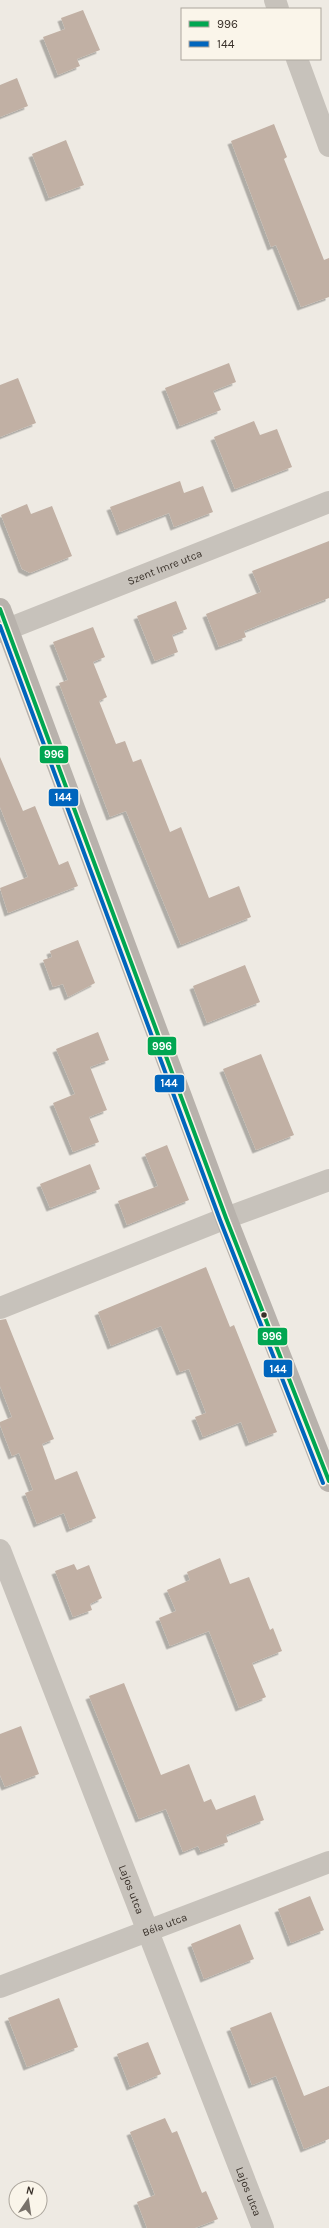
<svg xmlns="http://www.w3.org/2000/svg" width="329" height="2228" font-family="Karla,sans-serif">
<style>
.building{fill:#c1b0a4;filter:url(#shadow)}
.lines{fill:none;stroke-linecap:round;stroke-linejoin:round}
.street{stroke:#c7c2bb;stroke-width:22}
.secondary{stroke:#b8b2ac;stroke-width:22}
.bus-1-casing{stroke:#faf5ea;stroke-width:7}
.bus-2-casing{stroke:#faf5ea;stroke-width:7}
.bus-1{stroke:#00a651;stroke-width:4}
.bus-2{stroke:#0065bd;stroke-width:4}
.bus-dot{fill:#383029;stroke:#faf5ea;stroke-width:1.5}
.labels{text-anchor:middle;stroke-width:3;stroke-linejoin:round;paint-order:stroke}
.street-label{font-size:11px;fill:#383029;stroke:#faf5ea}
.line-badge{stroke:#faf5ea;stroke-width:1.5}
.badge-label{font-size:11px;text-anchor:middle;font-weight:bold;fill:#fff}
</style>
<defs>
<filter id="shadow"><feDropShadow dx="-3.5" dy="3.5" stdDeviation="0" flood-color="#0004"/></filter>
</defs>
<rect width="100%" height="100%" fill="#eeeae3"/>
<path class="building" d="M 83,10 L 100,50 L 77,59 L 80,66 L 58,75 L 43,37 L 65,29 L 61,18 Z
M 17,78 L 28,106 L 0,117 L 0,85 Z
M 274,124 L 287,157 L 284,159 L 324,260 L 329,258 L 329,297 L 301,307 L 276,245 L 271,247 L 231,141 Z
M 66,140 L 84,185 L 49,198 L 32,154 Z
M 229,363 L 236,382 L 213,391 L 221,410 L 180,426 L 165,388 Z
M 18,378 L 36,423 L 0,437 L 0,385 Z
M 254,421 L 260,435 L 277,429 L 292,467 L 235,489 L 214,437 Z
M 180,481 L 184,493 L 203,486 L 213,512 L 174,527 L 169,513 L 120,532 L 110,507 Z
M 27,504 L 31,514 L 52,506 L 72,556 L 30,573 L 22,569 L 1,515 Z
M 329,541 L 329,598 L 244,631 L 246,637 L 219,647 L 206,614 L 261,592 L 252,571 Z
M 176,601 L 187,629 L 172,635 L 178,652 L 155,661 L 137,616 Z
M 93,627 L 105,657 L 93,662 L 107,697 L 99,701 L 116,744 L 125,741 L 133,762 L 141,759 L 170,832 L 181,827 L 209,898 L 239,886 L 251,917 L 181,945 L 126,811 L 110,817 L 59,683 L 68,680 L 53,642 Z
M 0,757 L 23,811 L 35,806 L 59,865 L 68,861 L 78,886 L 8,913 L 0,888 L 28,877 L 0,807 Z
M 78,940 L 95,983 L 68,997 L 63,984 L 53,987 L 43,960 L 52,957 L 50,951 Z
M 245,965 L 260,1002 L 207,1023 L 193,986 Z
M 98,1032 L 109,1060 L 90,1067 L 107,1110 L 89,1117 L 99,1142 L 73,1152 L 53,1103 L 75,1094 L 56,1049 Z
M 261,1054 L 294,1135 L 256,1150 L 223,1069 Z
M 167,1145 L 189,1200 L 127,1225 L 118,1201 L 158,1186 L 145,1154 Z
M 90,1164 L 100,1189 L 50,1208 L 40,1184 Z
M 206,1267 L 230,1327 L 234,1325 L 277,1432 L 249,1443 L 241,1422 L 203,1437 L 195,1417 L 206,1413 L 189,1369 L 180,1372 L 161,1326 L 111,1346 L 98,1312 Z
M 6,1319 L 54,1439 L 42,1444 L 55,1480 L 77,1471 L 96,1518 L 70,1529 L 64,1513 L 37,1524 L 25,1493 L 33,1490 L 19,1453 L 12,1456 L 0,1425 L 0,1422 L 12,1417 L 0,1386 L 0,1320 Z
M 220,1558 L 230,1584 L 249,1577 L 270,1630 L 273,1628 L 282,1651 L 252,1663 L 266,1697 L 239,1708 L 209,1631 L 170,1646 L 159,1618 L 176,1611 L 167,1590 L 190,1580 L 187,1572 Z
M 74,1564 L 77,1570 L 89,1565 L 102,1598 L 90,1604 L 92,1610 L 73,1617 L 55,1571 Z
M 124,1683 L 161,1775 L 189,1764 L 204,1802 L 211,1799 L 216,1810 L 255,1795 L 264,1820 L 226,1835 L 228,1842 L 201,1852 L 198,1846 L 183,1852 L 166,1809 L 139,1819 L 89,1696 Z
M 21,1726 L 39,1774 L 5,1787 L 0,1775 L 0,1734 Z
M 310,1896 L 324,1930 L 291,1943 L 278,1909 Z
M 240,1924 L 254,1959 L 204,1979 L 191,1944 Z
M 59,1998 L 78,2047 L 27,2067 L 8,2018 Z
M 271,2012 L 304,2096 L 329,2086 L 329,2139 L 304,2149 L 276,2076 L 252,2085 L 230,2028 Z
M 148,2042 L 161,2074 L 130,2087 L 117,2054 Z
M 165,2118 L 172,2133 L 177,2131 L 202,2193 L 206,2191 L 218,2219 L 195,2228 L 147,2228 L 137,2202 L 155,2195 L 130,2132 Z"/>
<g class="lines">
<g class="street">
<path d="M 275,0 L 278,9"/>
<path d="M 297,59 L 329,146"/>
<path id="s1" d="M 0,632 L 329,502"/>
<path d="M 0,1308 L 226,1218 L 329,1180"/>
<path id="s2" d="M 0,1550 L 263,2228"/>
<path id="s3" d="M 0,1987 L 329,1862"/>
</g>
<path class="secondary" d="M 0,609 L 226,1218 L 329,1481"/>
<g class="bus-1-casing">
<path id="bus-1" d="M 0,609 L 226,1218 L 329,1481"/>
</g>
<g class="bus-2-casing">
<path id="bus-2" d="M 0,626 L 220,1220 L 323,1483"/>
</g>
<use href="#bus-1" class="bus-1"/>
<use href="#bus-2" class="bus-2"/>
</g>
<circle class="bus-dot" cx="264" cy="1315" r="3.5"/>
<g class="labels">
<g class="street-label">
<text dy="4" stroke="none"><textPath href="#s1" startOffset="177">Szent Imre utca</textPath></text>
<text dy="4" stroke="none"><textPath href="#s2" startOffset="364">Lajos utca</textPath></text>
<text dy="4" stroke="none"><textPath href="#s3" startOffset="176">Béla utca</textPath></text>
<text dy="4" stroke="none"><textPath href="#s2" startOffset="688">Lajos utca</textPath></text>
</g>
</g>
<g class="line-badge">
<rect x="39" y="745" width="30" height="19" rx="4" fill="#00a651"/>
<rect x="48" y="788" width="31" height="19" rx="4" fill="#0065bd"/>
<rect x="147" y="1036" width="30" height="20" rx="4" fill="#00a651"/>
<rect x="154" y="1074" width="31" height="19" rx="4" fill="#0065bd"/>
<rect x="257" y="1327" width="31" height="19" rx="4" fill="#00a651"/>
<rect x="263" y="1359" width="30" height="19" rx="4" fill="#0065bd"/>
</g>
<g class="badge-label">
<text x="54" y="758">996</text>
<text x="63" y="801">144</text>
<text x="162" y="1050">996</text>
<text x="169" y="1087">144</text>
<text x="272" y="1340">996</text>
<text x="278" y="1373">144</text>
</g>
<rect x="181" y="8" width="140" height="52" fill="#faf5ea" stroke="#aca69d"/>
<rect x="189" y="21" width="20" height="6" fill="#00a651" stroke="#aca69d"/>
<text x="217" y="28" font-size="12" fill="#383029">996</text>
<rect x="189" y="41" width="20" height="6" fill="#0065bd" stroke="#aca69d"/>
<text x="217" y="48" font-size="12" fill="#383029">144</text>
<g transform="translate(28 2200) rotate(13)"><circle r="19" fill="#faf5ea" stroke="#aca69d"/>
<path d="M0-3L7 15L0 10L-7 15Z" fill="#78716a"/>
<text y="-6" font-size="11" font-weight="bold" text-anchor="middle" fill="#383029">N</text>
</g>
</svg>
